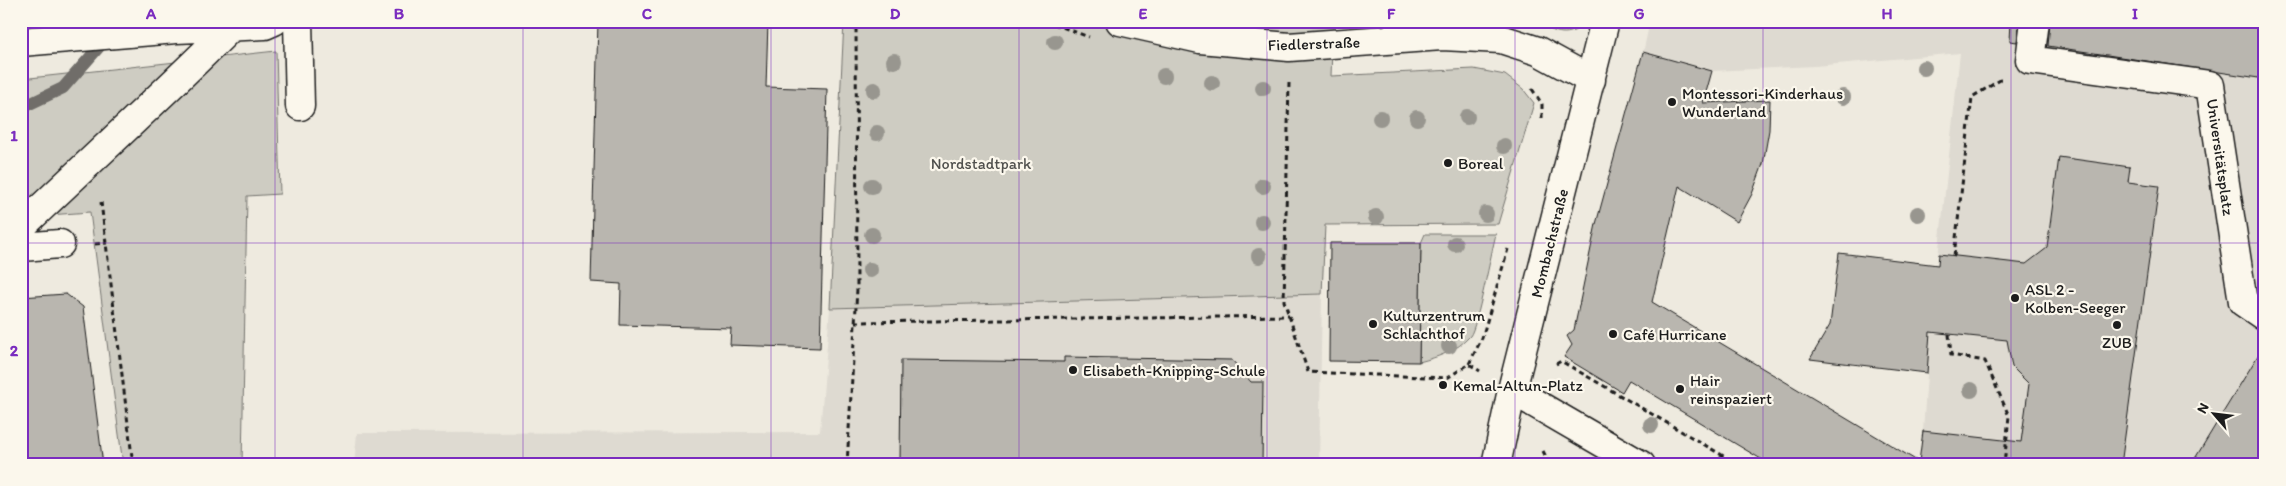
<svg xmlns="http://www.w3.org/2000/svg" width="2286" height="486" font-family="Itim,sans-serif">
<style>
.built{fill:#dedad1}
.green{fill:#ceccc2;stroke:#75746f}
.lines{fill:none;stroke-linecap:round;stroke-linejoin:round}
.stream{stroke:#6f6d69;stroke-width:12}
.building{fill:#b9b6af;stroke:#1c1c1c}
.minor-casing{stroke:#1c1c1c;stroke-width:31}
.path{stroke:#1c1c1c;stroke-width:3;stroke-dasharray:5 4;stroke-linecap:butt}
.minor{stroke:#fbf7ec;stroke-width:28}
.tree{fill:#98968f}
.grid{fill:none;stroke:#7b2cbf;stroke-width:1;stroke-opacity:0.55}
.poi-dot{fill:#1c1c1c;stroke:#fbf7ec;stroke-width:2}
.labels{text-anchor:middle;stroke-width:4.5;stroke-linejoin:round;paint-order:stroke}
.street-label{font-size:16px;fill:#1c1c1c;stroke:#fbf7ec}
.poi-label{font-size:16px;fill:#1c1c1c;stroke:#fbf7ec;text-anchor:start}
.park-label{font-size:16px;fill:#51514e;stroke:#fbf7ec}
.neatline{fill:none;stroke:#7b2cbf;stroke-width:2}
.grid-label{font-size:16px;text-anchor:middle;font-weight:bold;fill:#7b2cbf}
</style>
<rect width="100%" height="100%" fill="#eeeadf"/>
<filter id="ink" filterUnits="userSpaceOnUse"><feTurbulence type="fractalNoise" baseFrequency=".02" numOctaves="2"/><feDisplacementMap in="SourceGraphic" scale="10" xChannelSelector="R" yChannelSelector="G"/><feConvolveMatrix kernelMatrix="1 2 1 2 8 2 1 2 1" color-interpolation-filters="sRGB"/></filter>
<g filter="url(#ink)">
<path class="built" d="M 1650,21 L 2265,21 L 2265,465 L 1919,465 L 1923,431 L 1930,332 L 1960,53 L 1815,66 L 1712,71 L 1643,53 Z
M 1322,294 L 1319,465 L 354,465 L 357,433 L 820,432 L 830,308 Z"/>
<path class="green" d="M 844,21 L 1347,21 L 1333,22 L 1331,76 L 1474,69 L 1505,75 L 1523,89 L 1534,103 L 1498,224 L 1325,225 L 1322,294 L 830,308 Z
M 1533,21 L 1578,21 L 1576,30 C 1560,38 1548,28 1533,21 Z
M 276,51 L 280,194 L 247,196 L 242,465 L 123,465 L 90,212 L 21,217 L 21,79 Z
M 1425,234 L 1496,234 C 1492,249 1477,328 1470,336 C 1457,351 1438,357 1419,362 L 1421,243 Z"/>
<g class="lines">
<path class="stream" d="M 21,108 L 63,88 L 107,38"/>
</g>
<path class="building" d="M 598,21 L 768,21 L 766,87 L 827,89 L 820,348 L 730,345 L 731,328 L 620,325 L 621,284 L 591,282 Z
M 2011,21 L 2019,21 L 2017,42 L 2010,41 Z
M 2050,21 L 2265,21 L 2265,79 L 2048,46 Z
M 1643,52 L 1712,71 L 1703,103 L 1770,100 L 1769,130 L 1763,164 L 1752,194 L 1737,222 L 1679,186 L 1652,302 L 1919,462 L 1923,431 L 2021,442 L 2029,384 L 2012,367 L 2007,340 L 1930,332 L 1927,373 L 1810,359 L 1830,325 L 1839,253 L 1938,265 L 1939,254 L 2026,264 L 2047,248 L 2059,157 L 2130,167 L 2128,182 L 2159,186 L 2121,465 L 2065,465 L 2023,459 L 2023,465 L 1771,465 L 1629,380 L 1622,392 L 1564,357 L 1572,345 L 1567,336 L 1574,330 L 1596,224 Z
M 1330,243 L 1421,243 L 1419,362 L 1329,361 Z
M 66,294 L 83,307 L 103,465 L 21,465 L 21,297 Z
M 2265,344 L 2265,465 L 2191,465 Z
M 1064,357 L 1232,360 L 1251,382 L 1263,382 L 1262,465 L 900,465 L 901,360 L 1064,362 Z"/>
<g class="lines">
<g class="minor-casing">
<path id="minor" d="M 298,21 L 300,106
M 1120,21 L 1200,39 L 1289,47 L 1442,36 L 1501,39 L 1538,51 L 1591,80
M 2035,21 L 2030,60 L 2210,85 L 2243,302 L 2265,317
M 21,42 L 176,29 L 265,25 L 274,21
M 21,227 C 91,160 163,95 231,27
M 21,247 L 60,244
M 1512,390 L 1641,465
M 1496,465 L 1512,390 L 1605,21"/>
</g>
<path class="path" d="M 1046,21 L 1089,37
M 1289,83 L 1284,301 L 1308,372 L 1447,378 L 1469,364 L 1480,371
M 1532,89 L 1542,104 L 1542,120
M 101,202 L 133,465
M 95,244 L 107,243
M 1954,256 L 1972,97 L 2002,79
M 855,322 L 1289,316
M 1949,334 L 1951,355 L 1985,361 L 2009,416 L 2004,465
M 1469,364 L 1482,338 L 1508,249
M 1556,364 L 1561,361 L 1739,465
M 1543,451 L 1550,465
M 847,465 L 857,289 L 856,21"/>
<use href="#minor" class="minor"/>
</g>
<g class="tree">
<circle cx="1055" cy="42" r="8"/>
<circle cx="894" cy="61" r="8"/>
<circle cx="1924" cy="68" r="8"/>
<circle cx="1164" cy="76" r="8"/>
<circle cx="1212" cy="83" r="8"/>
<circle cx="1263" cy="88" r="8"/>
<circle cx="874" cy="90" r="8"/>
<circle cx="1843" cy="97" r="8"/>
<circle cx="1467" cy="117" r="8"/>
<circle cx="1380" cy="118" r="8"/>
<circle cx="1417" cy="118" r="8"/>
<circle cx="877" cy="133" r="8"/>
<circle cx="1504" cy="146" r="8"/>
<circle cx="872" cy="186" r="8"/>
<circle cx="1263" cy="186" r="8"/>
<circle cx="1486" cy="214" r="8"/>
<circle cx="1918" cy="214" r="8"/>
<circle cx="1376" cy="217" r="8"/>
<circle cx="1262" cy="222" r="8"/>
<circle cx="872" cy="235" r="8"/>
<circle cx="1455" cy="244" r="8"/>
<circle cx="1259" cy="256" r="8"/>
<circle cx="870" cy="270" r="8"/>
<circle cx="1449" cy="346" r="8"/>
<circle cx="1971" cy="390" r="8"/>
<circle cx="1651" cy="425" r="8"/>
</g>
</g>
<path class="grid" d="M 275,21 L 275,465M 523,21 L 523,465M 771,21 L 771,465M 1019,21 L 1019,465M 1267,21 L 1267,465M 1515,21 L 1515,465M 1763,21 L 1763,465M 2011,21 L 2011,465M 21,243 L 2265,243"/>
<g class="poi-dot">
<circle cx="1672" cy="102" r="5"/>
<circle cx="1448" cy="163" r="5"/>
<circle cx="2015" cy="298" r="5"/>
<circle cx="1373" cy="324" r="5"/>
<circle cx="2117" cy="325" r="5"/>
<circle cx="1613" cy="334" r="5"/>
<circle cx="1073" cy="370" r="5"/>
<circle cx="1443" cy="385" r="5"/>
<circle cx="1680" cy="389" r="5"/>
</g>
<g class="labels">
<g class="street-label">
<text transform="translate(1314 43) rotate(-2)" y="6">Fiedlerstraße</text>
<text transform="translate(2221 157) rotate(82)" y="6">Universitätsplatz</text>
<text transform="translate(1549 243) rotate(-76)" y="6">Mombachstraße</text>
</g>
<g class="poi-label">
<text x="1682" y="99">Montessori-Kinderhaus<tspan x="1682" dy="18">Wunderland</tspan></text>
<text x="1458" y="169">Boreal</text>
<text x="2025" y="295">ASL 2 -<tspan x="2025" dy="18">Kolben-Seeger</tspan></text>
<text x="1383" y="321">Kulturzentrum<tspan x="1383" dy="18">Schlachthof</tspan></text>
<text x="1623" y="340">Café Hurricane</text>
<text x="2117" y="348" text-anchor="middle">ZUB</text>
<text x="1083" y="376">Elisabeth-Knipping-Schule</text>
<text x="1690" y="386">Hair<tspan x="1690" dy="18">reinspaziert</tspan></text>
<text x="1453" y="391">Kemal-Altun-Platz</text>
</g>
<g class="park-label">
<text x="981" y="169">Nordstadtpark</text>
</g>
</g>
<rect width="2286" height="486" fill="none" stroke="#fbf7ec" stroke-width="55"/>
<g transform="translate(2214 414) rotate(298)" stroke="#fbf7ec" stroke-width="4" paint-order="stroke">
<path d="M0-4L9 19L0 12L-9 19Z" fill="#1c1c1c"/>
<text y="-8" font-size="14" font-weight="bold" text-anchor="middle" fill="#1c1c1c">N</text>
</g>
<rect x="28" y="28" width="2230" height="430" class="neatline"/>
<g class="grid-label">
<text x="151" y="19">A</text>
<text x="399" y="19">B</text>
<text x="647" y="19">C</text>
<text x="895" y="19">D</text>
<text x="1143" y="19">E</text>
<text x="1391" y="19">F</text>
<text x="1639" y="19">G</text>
<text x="1887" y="19">H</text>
<text x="2135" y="19">I</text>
<text x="14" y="141">1</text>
<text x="14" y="356">2</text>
</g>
</svg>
